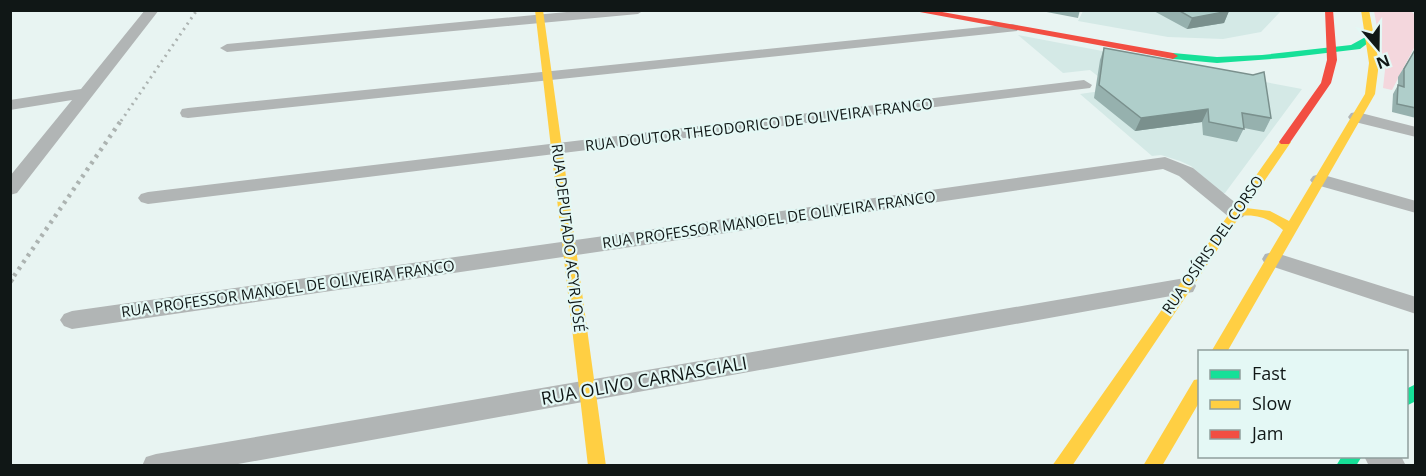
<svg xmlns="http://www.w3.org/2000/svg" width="1426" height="476" font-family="'Open Sans',sans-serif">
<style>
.built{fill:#d4e9e6}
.green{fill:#f4d7dd}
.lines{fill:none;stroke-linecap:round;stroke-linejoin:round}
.street{fill:#b1b5b5;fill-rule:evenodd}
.fast{fill:#16e098;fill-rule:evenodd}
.slow{fill:#ffcf43;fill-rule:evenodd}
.jam{fill:#f24e42;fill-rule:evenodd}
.rail-far2{stroke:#acb3b1;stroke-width:3;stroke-dasharray:2 4.5;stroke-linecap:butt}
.rail-far1{stroke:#acb3b1;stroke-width:4.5;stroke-dasharray:3 5;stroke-linecap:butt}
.rail{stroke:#acb3b1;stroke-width:5;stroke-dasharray:4 8;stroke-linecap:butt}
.wall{fill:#96b1ae}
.shaded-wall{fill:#7a908d}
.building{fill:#afceca;stroke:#7a908d;stroke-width:1.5}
.labels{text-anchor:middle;stroke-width:4.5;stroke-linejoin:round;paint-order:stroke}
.street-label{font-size:15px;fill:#101716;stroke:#e4f8f5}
.near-street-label{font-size:18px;fill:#101716;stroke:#e4f8f5}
</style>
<rect width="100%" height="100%" fill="#e8f4f2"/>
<path class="built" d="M 1083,11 L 1281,11 L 1261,32 L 1223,39 L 1168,37 L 1078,21 Z
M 1018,35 L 1302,89 L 1225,193 L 1222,193 L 1191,166 L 1180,161 L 1161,155 L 1152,156 L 1080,94 L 1114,89 L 1090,70 L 1063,73 Z"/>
<path class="green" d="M 1374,11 L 1411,11 L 1415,15 L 1415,46 L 1392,90 L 1383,88 L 1385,70 Z"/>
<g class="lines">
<path class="street" d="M 145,10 L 159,10 L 17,193 L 10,195 L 10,176 L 72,100 L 10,110 L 10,100 L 81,89 Z
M 588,10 L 644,10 L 638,14 L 227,52 L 220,48 L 227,44 Z
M 1012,24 L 1017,25 L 1019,28 L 1017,31 L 188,118 L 182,117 L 180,113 L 182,109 L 188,108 Z
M 1084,80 L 1092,85 L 1090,88 L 148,204 L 141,202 L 138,198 L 141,194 L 148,192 Z
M 1357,112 L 1416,127 L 1416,137 L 1351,121 L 1348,117 L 1351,113 Z
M 1165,157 L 1193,168 L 1243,209 L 1246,213 L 1243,217 L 1236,219 L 1229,217 L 1179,176 L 1163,169 L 72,329 L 64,326 L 60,320 L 64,314 L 72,311 Z
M 1320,174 L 1416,201 L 1416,213 L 1313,184 L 1310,180 L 1313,176 Z
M 1273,252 L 1416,297 L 1416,314 L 1265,264 L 1262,259 L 1265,254 Z
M 1185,278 L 1193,280 L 1196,286 L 1193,292 L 227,466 L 142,466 L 146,457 L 156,454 Z
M 1364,456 L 1401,456 L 1406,466 L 1369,466 Z"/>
<path class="fast" d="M 1371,34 L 1376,37 L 1360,49 L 1284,58 L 1217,63 L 1173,59 L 1168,56 L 1173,53 L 1217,57 L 1262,55 L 1351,45 Z
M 1416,384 L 1416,401 L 1406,406 L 1406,389 Z
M 1342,456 L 1362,456 L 1356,466 L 1336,466 Z"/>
<path class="slow" d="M 535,10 L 543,10 L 606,466 L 588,466 Z
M 1361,10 L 1369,10 L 1379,63 L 1375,94 L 1227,352 L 1211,352 L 1283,230 C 1270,219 1258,214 1240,216 L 1072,466 L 1052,466 L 1281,140 L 1285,139 L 1291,142 L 1246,208 L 1270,211 L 1289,221 L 1365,94 L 1369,63 Z
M 1200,379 L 1200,401 L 1162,466 L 1143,466 L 1194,380 Z"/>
<path class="jam" d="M 909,10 L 931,10 L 1173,53 L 1178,56 L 1173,59 Z
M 1325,10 L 1333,10 L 1337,60 L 1331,83 L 1289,144 L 1281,144 L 1279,142 L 1321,83 L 1327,60 Z"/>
<path class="rail-far2" d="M 121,121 L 197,10"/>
<path class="rail-far1" d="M 14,276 L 122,119"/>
<path class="rail" d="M 10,282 L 15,275"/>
</g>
<path class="wall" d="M 1036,10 L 1080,10 L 1078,18 Z
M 1152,10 L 1228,10 L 1229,11 L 1224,23 L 1187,29 Z
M 1104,48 L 1271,118 L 1264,132 L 1244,128 L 1237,142 L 1203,135 L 1202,122 L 1135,131 L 1094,98 L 1100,60 Z
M 1416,48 L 1416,118 L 1392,112 L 1393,94 L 1398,85 L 1398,77 Z"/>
<path class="shaded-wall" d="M 1229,11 L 1224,23 L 1187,29 L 1192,18 Z
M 1208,109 L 1202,122 L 1135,131 L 1141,118 Z"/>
<path class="building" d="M 1178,10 L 1228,10 L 1229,11 L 1192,18 Z
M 1104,48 L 1253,75 L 1264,72 L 1271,118 L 1242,113 L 1244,129 L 1209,122 L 1208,109 L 1141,118 L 1099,85 Z
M 1416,48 L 1416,108 L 1397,104 L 1398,85 L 1404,87 L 1404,69 Z"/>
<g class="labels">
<g class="street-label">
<text transform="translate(759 125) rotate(-7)" y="5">RUA DOUTOR THEODORICO DE OLIVEIRA FRANCO</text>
<text transform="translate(769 220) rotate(-8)" y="5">RUA PROFESSOR MANOEL DE OLIVEIRA FRANCO</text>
<text transform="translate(568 238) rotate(83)" y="5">RUA DEPUTADO ACYR JOSÉ</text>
<text transform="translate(1213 245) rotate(-55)" y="5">RUA OSÍRIS DEL CORSO</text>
<text transform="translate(288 289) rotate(-8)" y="5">RUA PROFESSOR MANOEL DE OLIVEIRA FRANCO</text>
</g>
<g class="near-street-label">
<text transform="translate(644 381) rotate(-10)" y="6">RUA OLIVO CARNASCIALI</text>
</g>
</g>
<rect width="1426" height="476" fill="none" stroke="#101716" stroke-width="24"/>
<rect x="1198" y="350" width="210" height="108" fill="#e4f8f5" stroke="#8f9e9c" stroke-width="1.5"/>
<rect x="1210" y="370" width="30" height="9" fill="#16e098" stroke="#8f9e9c" stroke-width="1.5"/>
<text x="1252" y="380" font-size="18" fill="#101716">Fast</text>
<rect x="1210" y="400" width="30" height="9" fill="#ffcf43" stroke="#8f9e9c" stroke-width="1.5"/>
<text x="1252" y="410" font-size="18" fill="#101716">Slow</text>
<rect x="1210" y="430" width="30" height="9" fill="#f24e42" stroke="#8f9e9c" stroke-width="1.5"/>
<text x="1252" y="440" font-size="18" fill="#101716">Jam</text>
<g transform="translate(1378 48) rotate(160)" stroke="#e4f8f5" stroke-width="4.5" paint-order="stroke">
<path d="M0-4.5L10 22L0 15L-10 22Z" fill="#101716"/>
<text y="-9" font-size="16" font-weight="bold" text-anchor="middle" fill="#101716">N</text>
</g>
</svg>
